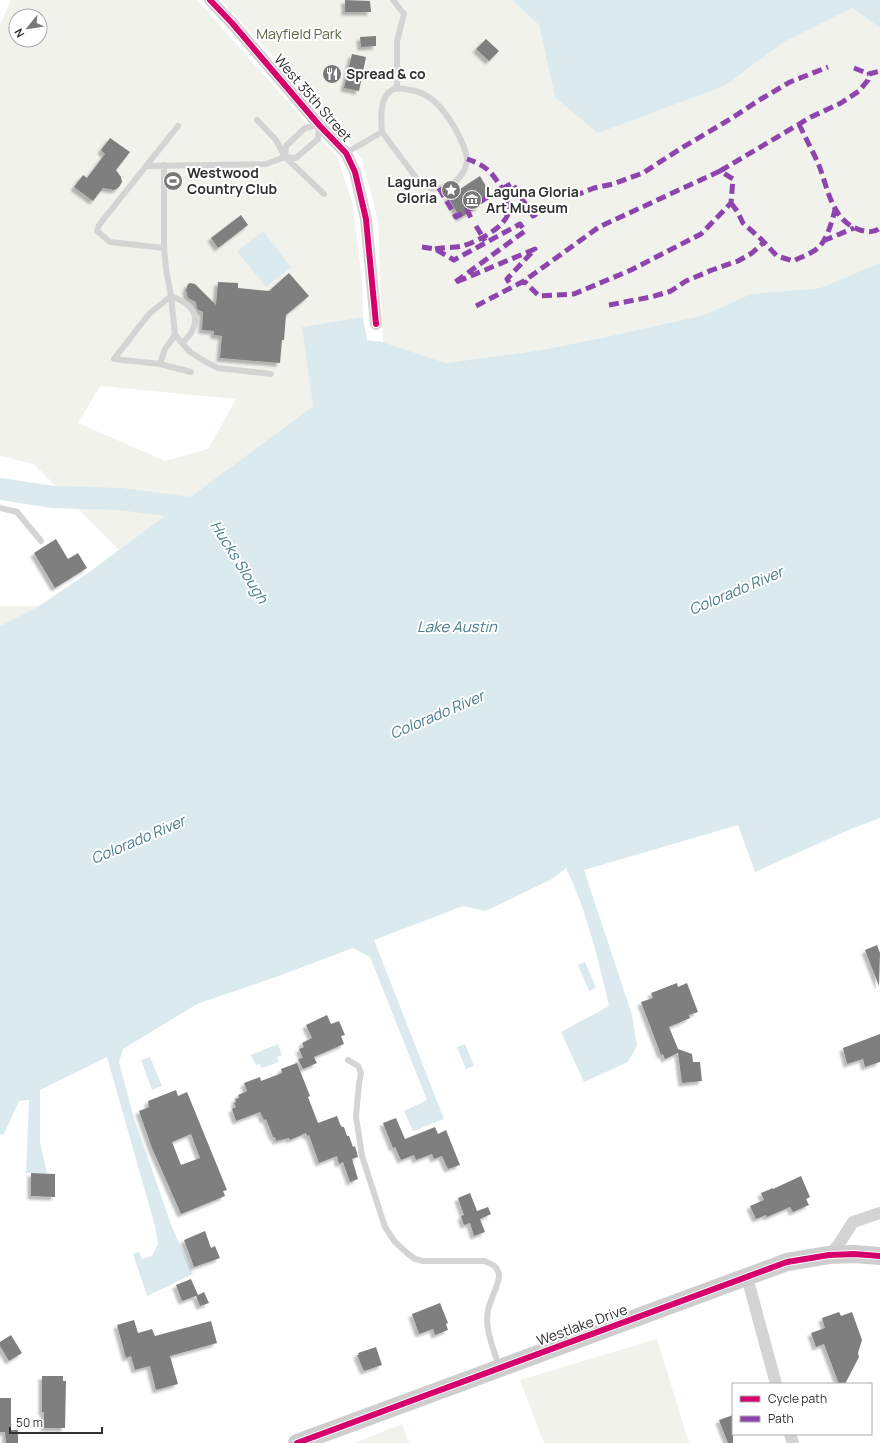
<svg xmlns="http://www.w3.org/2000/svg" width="880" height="1443" font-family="Manrope,sans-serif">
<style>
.green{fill:#f1f2ec;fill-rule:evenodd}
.water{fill:#dbeaee}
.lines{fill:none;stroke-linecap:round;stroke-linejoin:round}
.river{stroke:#dbeaee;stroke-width:22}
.building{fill:#7f7f7f;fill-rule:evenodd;filter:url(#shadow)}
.lane{stroke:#d4d4d4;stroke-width:6}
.street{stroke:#d4d4d4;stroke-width:12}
.secondary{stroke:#cecece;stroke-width:18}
.quiet{stroke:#8e44ad;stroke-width:5;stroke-dasharray:10 5;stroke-linecap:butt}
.cycleway-casing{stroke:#fff;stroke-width:8}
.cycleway{stroke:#d6006c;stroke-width:6}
.labels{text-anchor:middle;stroke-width:4;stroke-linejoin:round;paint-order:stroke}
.park-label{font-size:14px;fill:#596742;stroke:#fff}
.poi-label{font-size:14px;font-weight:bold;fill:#303030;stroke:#fff;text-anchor:start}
.street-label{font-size:14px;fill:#303030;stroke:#fff}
.water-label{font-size:15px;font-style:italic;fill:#477a8a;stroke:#fff}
</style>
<defs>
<filter id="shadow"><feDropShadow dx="-3.5" dy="3.5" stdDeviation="1" flood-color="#0004"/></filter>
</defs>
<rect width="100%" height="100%" fill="#fff"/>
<path class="green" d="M 11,0 L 197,0 L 337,157 L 353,205 L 362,280 L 363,317 L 303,327 L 313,406 L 119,550 L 34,464 L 0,456 L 0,25 ZM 16,16 L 40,16 L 40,40 L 16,40 ZM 100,386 L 236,399 L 208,449 L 165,461 L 78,423 Z
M 221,0 L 512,0 L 539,25 L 555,97 L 726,85 L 784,42 L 852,8 L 880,28 L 880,263 L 820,288 L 751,294 L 704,315 L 610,336 L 542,350 L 446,363 L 383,342 L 378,221 L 362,159 L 326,114 Z
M 0,606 L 39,606 L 0,626 Z
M 657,1339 L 689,1443 L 544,1443 L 520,1380 Z
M 402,1424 L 409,1443 L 354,1443 Z"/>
<path class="water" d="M 512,0 L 880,0 L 880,28 L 852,8 L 784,42 L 726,85 L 598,133 L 555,97 L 539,25 Z
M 263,231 L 291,267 L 266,287 L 237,251 Z
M 880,263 L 880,818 L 851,829 L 755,872 L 738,825 L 584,870 L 632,1015 L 637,1046 L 628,1062 L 584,1082 L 561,1032 L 609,1006 C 598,959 587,911 566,868 L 552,879 L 486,911 L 463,906 L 374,940 L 444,1119 L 413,1131 L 404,1111 L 427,1100 L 370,957 L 353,948 L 276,977 L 197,1004 L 123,1049 L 119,1062 L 133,1115 L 172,1227 L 193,1274 L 147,1296 L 133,1254 L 139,1252 L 142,1259 L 152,1256 L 158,1244 L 155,1226 L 107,1057 L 40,1090 L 40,1142 L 47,1173 L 26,1173 L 29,1100 L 19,1101 L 4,1134 L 0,1135 L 0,626 L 39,606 L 88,573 L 313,406 L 302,327 L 363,317 L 367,340 L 383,342 L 446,363 L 542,350 L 610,336 L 704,315 L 751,294 L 820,288 Z
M 585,962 L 596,988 L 589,991 L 578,965 Z
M 278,1044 L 282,1055 L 277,1057 L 279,1062 L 262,1068 L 260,1064 L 256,1065 L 251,1055 Z
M 465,1044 L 474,1066 L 466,1069 L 457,1047 Z
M 150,1057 L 162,1086 L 152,1090 L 141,1060 Z"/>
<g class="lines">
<path class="river" d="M 0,489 L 53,497 L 120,499 L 198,509 L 206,513"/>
</g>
<path class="building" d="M 345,0 L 370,1 L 371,12 L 345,12 Z
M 376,36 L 376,46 L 361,47 L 360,37 Z
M 486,39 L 499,51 L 489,61 L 476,49 Z
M 352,54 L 366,57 L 359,91 L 344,88 Z
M 110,138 L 130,152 L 116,170 L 121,177 L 122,182 L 119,187 L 115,190 L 103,188 L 93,201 L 74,187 L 83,175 L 87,178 L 105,154 L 101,150 Z
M 480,176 L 490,193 L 477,201 L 480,206 L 460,218 L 448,197 Z
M 241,215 L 248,225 L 218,248 L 211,238 Z
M 289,273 L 309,296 L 286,315 L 284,340 L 282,340 L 280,363 L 220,358 L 222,336 L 214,335 L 214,331 L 202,330 L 203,312 L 197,309 L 196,302 L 188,298 L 186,290 L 188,284 L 190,283 L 195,284 L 216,305 L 218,282 L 238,283 L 238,288 L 269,291 Z
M 56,539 L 68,559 L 78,553 L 87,568 L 55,588 L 34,553 Z
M 877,945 L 880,953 L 879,986 L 865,950 Z
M 677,983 L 678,987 L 687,983 L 698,1012 L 689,1015 L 690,1018 L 669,1027 L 678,1049 L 692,1054 L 693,1062 L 700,1062 L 702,1081 L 682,1083 L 678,1053 L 665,1059 L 663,1054 L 661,1055 L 641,1002 L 653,998 L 651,993 Z
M 327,1015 L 331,1024 L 339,1021 L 345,1035 L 341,1036 L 344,1044 L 314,1057 L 317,1063 L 303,1069 L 298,1059 L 303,1058 L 299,1049 L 304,1047 L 302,1043 L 312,1038 L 306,1025 Z
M 880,1034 L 880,1062 L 865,1067 L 863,1059 L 847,1064 L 843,1048 Z
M 297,1063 L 310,1096 L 308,1097 L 318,1123 L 337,1116 L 340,1124 L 342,1127 L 344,1127 L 347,1136 L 349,1136 L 353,1147 L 355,1146 L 358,1157 L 352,1159 L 358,1179 L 350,1182 L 343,1162 L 339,1164 L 337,1156 L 319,1163 L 309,1135 L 307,1136 L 306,1133 L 290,1140 L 289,1138 L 276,1141 L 275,1137 L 273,1137 L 266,1119 L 264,1120 L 260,1112 L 236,1121 L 232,1109 L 236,1107 L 234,1103 L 236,1102 L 235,1099 L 239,1098 L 238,1095 L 247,1091 L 244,1083 L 260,1077 L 261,1081 L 282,1073 L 281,1069 Z
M 176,1090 L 178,1096 L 187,1092 L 227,1190 L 223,1191 L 225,1196 L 181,1214 L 152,1148 L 139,1111 L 149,1107 L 148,1101 ZM 191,1134 L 200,1158 L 181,1165 L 172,1142 Z
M 396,1118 L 405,1139 L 435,1127 L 438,1134 L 446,1130 L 460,1165 L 448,1169 L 442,1156 L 434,1159 L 432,1154 L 416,1160 L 414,1155 L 401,1160 L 395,1147 L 393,1148 L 383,1123 Z
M 31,1173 L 55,1174 L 55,1197 L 31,1196 Z
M 801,1176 L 810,1197 L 806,1199 L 809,1205 L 793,1212 L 790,1207 L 767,1217 L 766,1215 L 756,1219 L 750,1206 L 764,1200 L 761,1193 L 773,1188 L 773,1189 Z
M 470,1193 L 477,1211 L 488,1207 L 491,1214 L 480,1219 L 485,1232 L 474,1236 L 470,1223 L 464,1225 L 461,1216 L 464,1215 L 458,1198 Z
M 205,1231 L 211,1248 L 215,1246 L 220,1258 L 194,1267 L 184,1240 Z
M 191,1279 L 198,1295 L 204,1292 L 209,1303 L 200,1306 L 196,1296 L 182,1301 L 176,1285 Z
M 440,1303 L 448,1323 L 446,1324 L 448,1330 L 435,1335 L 433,1329 L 419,1334 L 412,1314 Z
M 839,1312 L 841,1316 L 852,1312 L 862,1340 L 858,1353 L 859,1357 L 845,1384 L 839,1384 L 824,1344 L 816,1347 L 811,1333 L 825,1328 L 822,1318 Z
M 134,1320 L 138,1333 L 152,1329 L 155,1336 L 211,1321 L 217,1343 L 170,1356 L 178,1384 L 156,1390 L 150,1366 L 135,1370 L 131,1356 L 126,1358 L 117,1325 Z
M 11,1335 L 22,1353 L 9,1361 L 0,1346 L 0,1342 Z
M 376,1347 L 382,1365 L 364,1371 L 357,1355 L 359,1355 L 358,1353 Z
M 42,1376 L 63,1376 L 63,1381 L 66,1381 L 65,1428 L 44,1428 L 44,1412 L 42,1412 Z
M 0,1398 L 11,1398 L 11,1430 L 18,1430 L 18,1443 L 6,1443 L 5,1432 L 0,1432 Z
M 733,1415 L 733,1443 L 728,1443 L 719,1420 Z"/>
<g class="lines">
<path class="lane" d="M 393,0 L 404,14 L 397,41 L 397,88
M 257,120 L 276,140 L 285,157 L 324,194
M 319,125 L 318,139 L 296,158 L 285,157 L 286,146 L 305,128 Z
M 178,126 L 99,225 L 97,231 L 110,242 L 164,248 L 166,269 L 171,296 L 149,314 L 114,359 L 160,364 L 165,349 L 175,335 L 190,352 L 206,362 L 218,368 L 271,374
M 346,153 L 382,132 L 420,183 C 430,190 441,190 452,184 C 460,179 467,169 467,159 C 465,142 447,112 434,101 C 427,95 419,91 410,90 C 405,89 396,87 392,90 C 379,97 381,120 382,132
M 164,165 L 164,248
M 146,166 L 266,164 L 285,157
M 175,335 L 171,296 C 187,302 202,312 192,331 C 190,336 185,340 182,343
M 160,364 L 191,372
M 0,508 L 17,512 L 41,541
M 348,1060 L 358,1066 L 361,1073 L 359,1083 L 356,1117 L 362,1156 L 385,1227 L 395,1242 L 407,1253 L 415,1259 L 423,1261 L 484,1261 C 492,1264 497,1266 499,1274 C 500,1283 490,1300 488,1310 C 484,1328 494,1350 499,1367"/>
<path class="street" d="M 210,0 L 232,23 L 319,125 L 346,153 L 355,172 L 366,219 L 376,324
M 829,1255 L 839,1244 L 853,1222 L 880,1213
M 747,1277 L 776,1384
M 790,1434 L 793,1443"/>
<path class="secondary" d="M 297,1443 L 787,1262 L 829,1255 L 854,1254 L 880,1256"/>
<path class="quiet" d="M 854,68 L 869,74
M 799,124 C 805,137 812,150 818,163 C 828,187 831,221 860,230 C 867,232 874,233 880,228
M 720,171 L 811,117 L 841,103 L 859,91 L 868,80 L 869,74 L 880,71
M 439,188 L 456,217 L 467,210 L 471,218
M 502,189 L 512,183 L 533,216 L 554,204
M 574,196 L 594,188 L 613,184 L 643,173 L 680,149 L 732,118 L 761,99 L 790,82 L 828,67
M 731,203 L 737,211 L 743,223 L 761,239 L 777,256 L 793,261 C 801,257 811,254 818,248 C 827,240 832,221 835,210
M 467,210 L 491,195
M 476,226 L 485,241
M 823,241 L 854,228
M 422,247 L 435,249 L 454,260 L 520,224 L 525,231 L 454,283 L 535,249 L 507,279 L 512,287
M 435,249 C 444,247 454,248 463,246 C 478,241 507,227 509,210 C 510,203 504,193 501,187 C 491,171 485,165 467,159
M 609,305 L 651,297 L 671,291 L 686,281 L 712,270 L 738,261 L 752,253 L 764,242
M 476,306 L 524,281 L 599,227 L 720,171 L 733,179 L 731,203 L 701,234 L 631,270 L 574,294 L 539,296 L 524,281"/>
<g class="cycleway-casing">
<path id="cycleway" d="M 210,0 L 232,23 L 319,125 L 346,153 L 355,172 L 366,219 L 376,324
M 297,1443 L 787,1262 L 829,1255 L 854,1254 L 880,1256"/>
</g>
<use href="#cycleway" class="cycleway"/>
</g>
<defs>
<g id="restaurant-disc" transform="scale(1)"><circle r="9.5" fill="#787878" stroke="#fff"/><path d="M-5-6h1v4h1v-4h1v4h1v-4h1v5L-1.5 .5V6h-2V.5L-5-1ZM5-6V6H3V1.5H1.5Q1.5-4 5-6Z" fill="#fff"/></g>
<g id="stadium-disc" transform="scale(1)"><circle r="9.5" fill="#787878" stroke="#fff"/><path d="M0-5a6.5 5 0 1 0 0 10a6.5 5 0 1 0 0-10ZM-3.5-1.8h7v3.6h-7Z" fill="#fff"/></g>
<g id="sight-disc" transform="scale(1)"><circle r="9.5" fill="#787878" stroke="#fff"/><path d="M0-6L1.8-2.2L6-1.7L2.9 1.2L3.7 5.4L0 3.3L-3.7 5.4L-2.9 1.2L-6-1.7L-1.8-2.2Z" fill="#fff"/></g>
<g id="museum-disc" transform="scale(1)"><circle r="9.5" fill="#787878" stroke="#fff"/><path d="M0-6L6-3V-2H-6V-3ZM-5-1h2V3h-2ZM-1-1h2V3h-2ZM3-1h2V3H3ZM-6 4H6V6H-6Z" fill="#fff"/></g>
</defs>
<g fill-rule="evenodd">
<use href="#restaurant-disc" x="332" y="74"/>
<use href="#stadium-disc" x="173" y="181"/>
<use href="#sight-disc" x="451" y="190"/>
<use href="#museum-disc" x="472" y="200"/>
</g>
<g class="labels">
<g class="park-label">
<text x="299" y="39">Mayfield Park</text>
</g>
<g class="poi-label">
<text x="346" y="79">Spread &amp; co</text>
<text x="187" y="178">Westwood<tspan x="187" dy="16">Country Club</tspan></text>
<text x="437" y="187" text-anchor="end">Laguna<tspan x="437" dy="16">Gloria</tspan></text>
<text x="486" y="197">Laguna Gloria<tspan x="486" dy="16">Art Museum</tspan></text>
</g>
<g class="street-label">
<text transform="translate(313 98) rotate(49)" y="5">West 35th Street</text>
<text transform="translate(582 1325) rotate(-20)" y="5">Westlake Drive</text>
</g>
<g class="water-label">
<text transform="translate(239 562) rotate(58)" y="5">Hucks Slough</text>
<text transform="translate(736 591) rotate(-23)" y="5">Colorado River</text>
<text x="457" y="632">Lake Austin</text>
<text transform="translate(437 715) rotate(-23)" y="5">Colorado River</text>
<text transform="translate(138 840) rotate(-23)" y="5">Colorado River</text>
</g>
</g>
<rect x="732" y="1383" width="140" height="52" fill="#ffffff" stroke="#acacac"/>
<rect x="740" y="1396" width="20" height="6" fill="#d6006c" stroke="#acacac"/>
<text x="768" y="1403" font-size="12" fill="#303030">Cycle path</text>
<rect x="740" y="1416" width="20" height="6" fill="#8e44ad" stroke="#acacac"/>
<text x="768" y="1423" font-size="12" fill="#303030">Path</text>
<g transform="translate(28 28) rotate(240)"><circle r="19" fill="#ffffff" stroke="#acacac"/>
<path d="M0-3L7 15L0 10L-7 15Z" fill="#787878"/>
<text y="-6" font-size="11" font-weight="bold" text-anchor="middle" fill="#303030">N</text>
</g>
<path d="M10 1427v6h92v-6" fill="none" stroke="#303030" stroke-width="2"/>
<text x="16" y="1427" font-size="12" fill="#303030" stroke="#ffffff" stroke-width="3" paint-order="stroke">50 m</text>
</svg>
